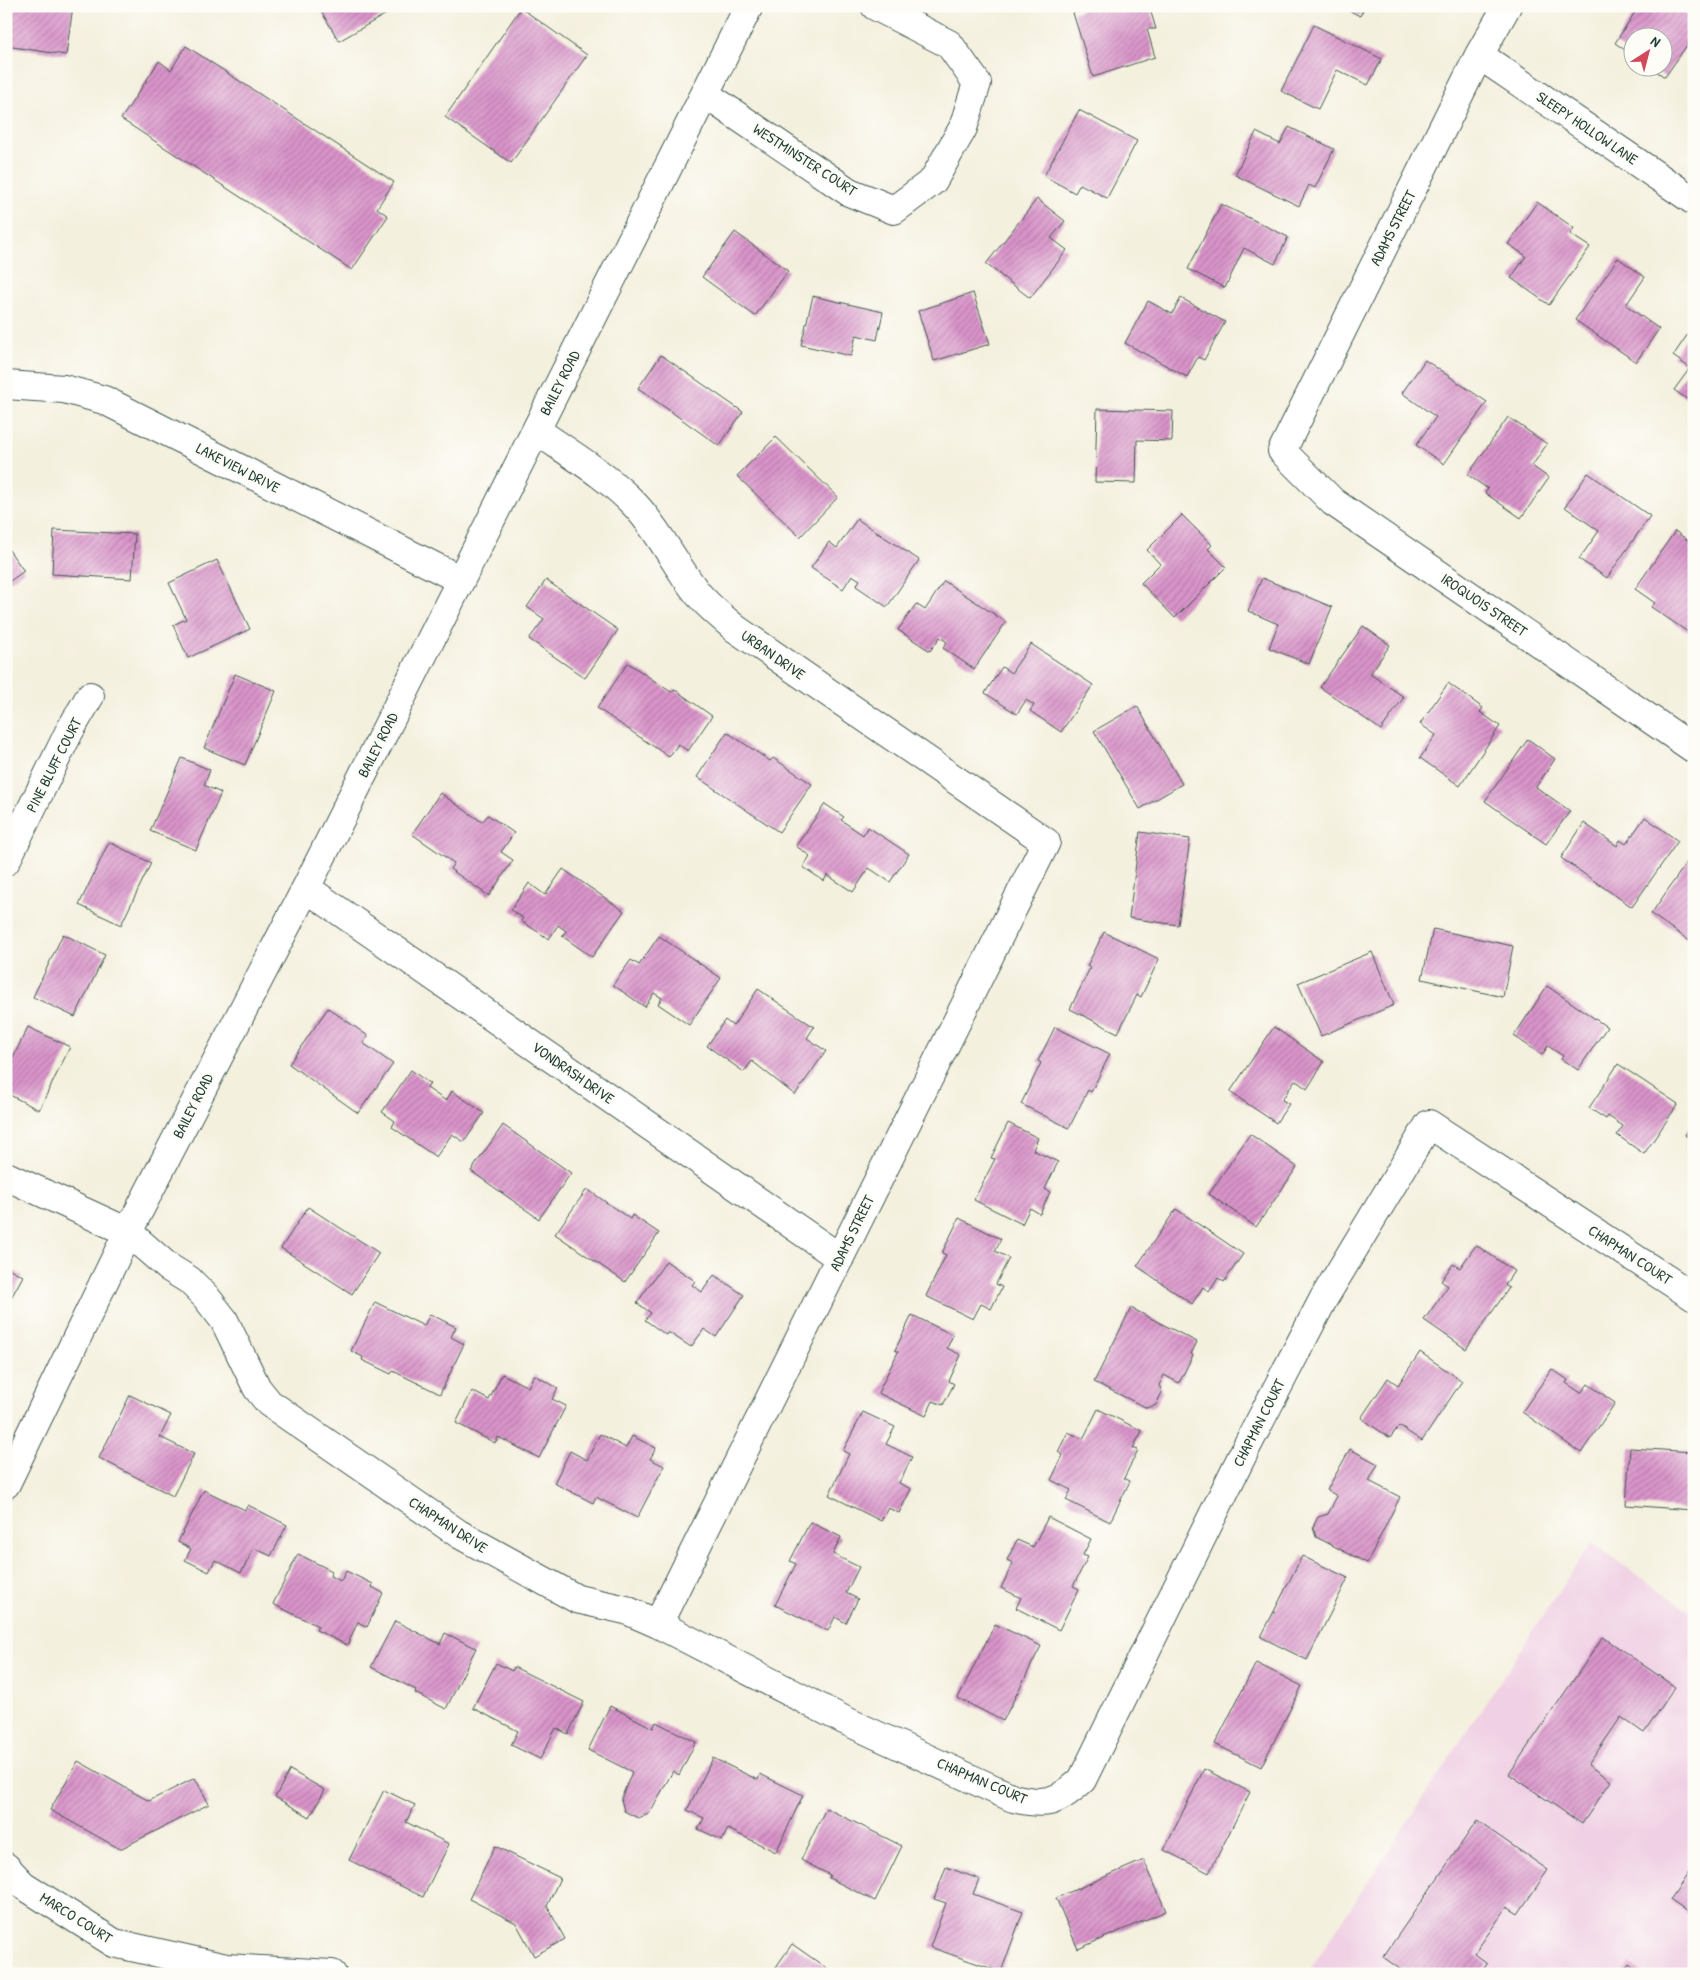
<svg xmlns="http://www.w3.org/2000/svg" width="1700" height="1980" font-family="'Patrick Hand',sans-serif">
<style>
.built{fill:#f0d0e4}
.building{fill:url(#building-hatch)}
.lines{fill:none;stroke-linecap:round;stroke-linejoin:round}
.minor-casing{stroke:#3f584e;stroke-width:30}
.minor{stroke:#fff;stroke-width:28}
.labels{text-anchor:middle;stroke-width:5;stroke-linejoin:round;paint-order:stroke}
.street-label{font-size:15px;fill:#1f3d34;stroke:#fdfcf7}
</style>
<defs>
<pattern id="building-hatch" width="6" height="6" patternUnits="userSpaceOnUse" patternTransform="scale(1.25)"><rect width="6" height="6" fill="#da94ca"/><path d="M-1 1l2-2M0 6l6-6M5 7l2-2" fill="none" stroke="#b07aa5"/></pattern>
</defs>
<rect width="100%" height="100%" fill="#fdfcf7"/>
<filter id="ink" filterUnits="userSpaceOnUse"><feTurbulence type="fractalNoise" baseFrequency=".02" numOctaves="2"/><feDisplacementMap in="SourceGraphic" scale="10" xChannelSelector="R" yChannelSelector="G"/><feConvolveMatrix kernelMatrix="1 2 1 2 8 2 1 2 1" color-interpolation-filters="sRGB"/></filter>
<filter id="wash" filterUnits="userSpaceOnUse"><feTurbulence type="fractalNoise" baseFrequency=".0096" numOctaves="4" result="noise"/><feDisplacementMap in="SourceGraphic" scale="20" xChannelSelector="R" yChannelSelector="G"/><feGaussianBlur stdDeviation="1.12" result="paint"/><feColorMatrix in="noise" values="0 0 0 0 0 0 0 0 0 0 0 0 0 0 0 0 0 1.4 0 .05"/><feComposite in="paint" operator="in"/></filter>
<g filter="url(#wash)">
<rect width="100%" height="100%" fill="#f4f0de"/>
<path class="built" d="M 1591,1543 L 1694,1614 L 1694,1974 L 1307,1974 Z"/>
<g id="blocks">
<path class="building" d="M 6,6 L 73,6 L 66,55 L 6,46 Z
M 318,6 L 400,6 L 339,41 Z
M 1093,6 L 1149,6 L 1156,29 L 1147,29 L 1155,57 L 1093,77 L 1073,13 Z
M 1340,6 L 1365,6 L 1360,16 Z
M 1639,6 L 1694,6 L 1694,35 L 1665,77 L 1651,68 L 1662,68 L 1662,38 L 1632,38 L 1632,55 L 1615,43 Z
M 521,8 L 587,55 L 511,163 L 445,117 Z
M 1314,25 L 1382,59 L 1368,85 L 1337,70 L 1318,109 L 1281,91 Z
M 186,46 L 394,182 L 377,208 L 388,216 L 352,270 L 121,119 L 159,61 L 171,70 Z
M 1079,110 L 1137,141 L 1107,198 L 1080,184 L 1075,193 L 1044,176 Z
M 1289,127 L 1334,149 L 1315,188 L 1309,185 L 1299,206 L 1235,175 L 1256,132 L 1280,144 Z
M 1037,199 L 1065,221 L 1051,238 L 1067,250 L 1030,298 L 986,264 Z
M 1537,202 L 1574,228 L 1570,234 L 1590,247 L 1549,305 L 1511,278 L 1526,256 L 1508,244 Z
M 1221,204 L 1288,237 L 1275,264 L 1244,248 L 1225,288 L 1188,269 Z
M 735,232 L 788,271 L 755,316 L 702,277 Z
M 1618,258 L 1645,277 L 1626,305 L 1659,329 L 1636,362 L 1575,320 Z
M 973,293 L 990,344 L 934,361 L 918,311 Z
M 813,296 L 883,312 L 877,340 L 856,335 L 851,356 L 801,345 Z
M 1181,298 L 1225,322 L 1204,360 L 1198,357 L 1187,377 L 1125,343 L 1148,301 L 1172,314 Z
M 1694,325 L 1694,404 L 1674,390 L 1690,368 L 1673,356 Z
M 661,355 L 743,412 L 719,446 L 638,388 Z
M 1425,360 L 1487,402 L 1444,464 L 1416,445 L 1436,417 L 1402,393 Z
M 1097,409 L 1173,411 L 1172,441 L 1137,440 L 1136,483 L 1095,482 Z
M 1508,417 L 1547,444 L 1532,466 L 1549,478 L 1521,518 L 1485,493 L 1488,489 L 1468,475 Z
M 776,437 L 838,497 L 800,537 L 737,476 Z
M 1588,473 L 1650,516 L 1607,578 L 1579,559 L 1599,531 L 1565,507 Z
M 1182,515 L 1212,545 L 1208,549 L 1226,567 L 1175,618 L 1141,583 L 1160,564 L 1147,550 Z
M 857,519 L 919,560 L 887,607 L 856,586 L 860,580 L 852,575 L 843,589 L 811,568 L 829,542 L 837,548 Z
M 54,530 L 135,534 L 132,579 L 52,574 Z
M 1675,531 L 1694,545 L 1694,624 L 1688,632 L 1651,607 L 1655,603 L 1635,589 Z
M 6,546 L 24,571 L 6,584 Z
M 217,560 L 250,629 L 188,658 L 173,625 L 186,619 L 169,583 Z
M 1262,578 L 1332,607 L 1309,664 L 1269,648 L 1278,624 L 1248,611 Z
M 546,580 L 618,630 L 585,678 L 529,639 L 544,619 L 527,607 Z
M 944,581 L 1006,622 L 974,669 L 943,648 L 947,642 L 940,637 L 930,651 L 898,630 L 916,604 L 925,610 Z
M 1363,626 L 1390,645 L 1370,674 L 1404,697 L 1381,730 L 1320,687 Z
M 1031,644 L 1093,685 L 1061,732 L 1030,711 L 1034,705 L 1026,700 L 1017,714 L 985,693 L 1002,667 L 1011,673 Z
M 628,663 L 671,692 L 674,689 L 712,716 L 688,751 L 678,744 L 669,757 L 597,708 Z
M 235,674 L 276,691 L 245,765 L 204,748 Z
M 1448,683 L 1483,708 L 1480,712 L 1500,726 L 1460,786 L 1420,758 L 1436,735 L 1420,724 Z
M 1137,706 L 1182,784 L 1140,809 L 1094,731 Z
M 727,732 L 770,761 L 773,758 L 812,784 L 779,832 L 697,777 Z
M 1528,739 L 1555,759 L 1536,787 L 1570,811 L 1546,844 L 1485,801 Z
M 182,758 L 210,770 L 204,785 L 221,793 L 196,850 L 150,831 Z
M 440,793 L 482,822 L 488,815 L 514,833 L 501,852 L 513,860 L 489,896 L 450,869 L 454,863 L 412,834 Z
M 825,804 L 844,817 L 841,820 L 863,835 L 868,827 L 909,854 L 890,882 L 869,868 L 853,892 L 827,875 L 824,881 L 803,867 L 810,856 L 796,846 Z
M 1645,817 L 1678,841 L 1632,907 L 1561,858 L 1584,823 L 1617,846 L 1620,840 L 1626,844 Z
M 1140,832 L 1190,839 L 1178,925 L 1129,918 Z
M 109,842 L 151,863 L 121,925 L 79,905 Z
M 1694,852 L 1694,944 L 1651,914 Z
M 563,869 L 624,911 L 592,957 L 562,936 L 566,931 L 558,925 L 549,939 L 521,921 L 523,918 L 511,910 L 529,883 L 545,895 Z
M 1433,929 L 1513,946 L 1503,997 L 1422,979 Z
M 1104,932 L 1159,959 L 1141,997 L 1137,995 L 1118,1033 L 1070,1009 L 1090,968 L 1087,966 Z
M 63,934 L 105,955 L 75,1017 L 33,997 Z
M 659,936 L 721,978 L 689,1025 L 658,1004 L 662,998 L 654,993 L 645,1007 L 613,985 L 631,960 L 639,965 Z
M 1372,952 L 1394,1005 L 1321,1036 L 1298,983 Z
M 1547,986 L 1607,1027 L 1578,1070 L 1561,1059 L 1563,1056 L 1548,1046 L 1542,1055 L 1514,1036 Z
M 758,989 L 814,1027 L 807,1038 L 826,1051 L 795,1095 L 752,1061 L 744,1072 L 707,1046 L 725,1020 L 733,1026 Z
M 328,1008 L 368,1036 L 363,1043 L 393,1064 L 358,1113 L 289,1064 Z
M 28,1027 L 70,1047 L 39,1110 L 6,1093 L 6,1071 Z
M 1055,1027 L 1110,1054 L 1091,1092 L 1088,1090 L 1069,1128 L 1021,1104 L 1041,1063 L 1038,1061 Z
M 1274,1027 L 1324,1062 L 1307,1089 L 1295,1080 L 1282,1100 L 1289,1104 L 1276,1123 L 1230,1092 Z
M 1618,1064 L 1678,1104 L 1644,1154 L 1617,1135 L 1623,1126 L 1608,1116 L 1606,1119 L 1589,1108 Z
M 411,1070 L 430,1084 L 427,1088 L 446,1101 L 452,1091 L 484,1113 L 464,1142 L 452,1134 L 436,1157 L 392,1127 L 395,1121 L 382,1112 Z
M 1008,1123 L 1038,1138 L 1033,1150 L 1058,1162 L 1045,1189 L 1050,1192 L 1040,1214 L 1030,1208 L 1022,1224 L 974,1200 L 995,1159 L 991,1158 Z
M 1694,1123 L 1694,1141 L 1685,1135 Z
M 503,1125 L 571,1173 L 539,1219 L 471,1171 Z
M 1250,1134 L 1297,1167 L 1256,1227 L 1209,1194 Z
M 587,1189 L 630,1219 L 632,1215 L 659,1233 L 625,1282 L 555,1234 Z
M 308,1207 L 379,1253 L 352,1294 L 281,1248 Z
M 1176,1209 L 1243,1254 L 1224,1282 L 1218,1278 L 1209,1292 L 1203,1287 L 1192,1304 L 1137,1266 Z
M 959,1218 L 1001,1239 L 995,1251 L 1009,1258 L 996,1284 L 1002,1287 L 991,1309 L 981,1304 L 973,1319 L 926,1296 L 946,1255 L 942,1253 Z
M 1476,1245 L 1514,1271 L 1505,1285 L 1509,1288 L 1466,1349 L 1424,1320 L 1448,1286 L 1441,1281 L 1453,1264 L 1460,1268 Z
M 666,1261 L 695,1281 L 692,1285 L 702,1292 L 714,1275 L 744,1295 L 716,1337 L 704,1329 L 691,1347 L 668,1332 L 666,1335 L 645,1320 L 651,1313 L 637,1303 Z
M 6,1267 L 23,1276 L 6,1307 Z
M 375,1302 L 424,1326 L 430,1314 L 456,1327 L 451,1337 L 464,1344 L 440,1394 L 393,1371 L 391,1374 L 362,1360 L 363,1357 L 351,1351 Z
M 1131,1308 L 1197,1342 L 1191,1354 L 1193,1355 L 1179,1383 L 1164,1375 L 1159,1385 L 1162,1392 L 1156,1405 L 1147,1408 L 1094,1382 Z
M 912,1315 L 953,1335 L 947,1348 L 961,1355 L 949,1381 L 954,1384 L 943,1405 L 933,1401 L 926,1416 L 878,1393 L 898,1352 L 895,1350 Z
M 1420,1352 L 1462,1381 L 1422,1441 L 1399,1426 L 1390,1438 L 1361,1418 L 1388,1378 L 1398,1385 Z
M 1552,1369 L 1568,1380 L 1566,1383 L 1581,1393 L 1588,1384 L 1615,1403 L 1581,1453 L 1522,1412 Z
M 502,1374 L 528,1387 L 534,1375 L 558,1388 L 552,1399 L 566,1406 L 539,1458 L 498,1437 L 495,1443 L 456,1423 L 472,1391 L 489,1400 Z
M 130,1395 L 171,1415 L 160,1437 L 194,1454 L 173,1496 L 99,1458 Z
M 1098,1409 L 1142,1431 L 1133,1448 L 1138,1450 L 1124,1478 L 1130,1481 L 1110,1522 L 1066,1500 L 1071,1490 L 1051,1480 L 1063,1455 L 1058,1452 L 1068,1432 L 1083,1439 Z
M 863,1412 L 895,1427 L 886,1444 L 912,1457 L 899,1483 L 911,1489 L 899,1513 L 888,1508 L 881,1521 L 829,1495 L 849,1454 L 843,1451 Z
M 600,1434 L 626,1448 L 632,1436 L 656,1448 L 650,1459 L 664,1466 L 637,1518 L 596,1497 L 593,1503 L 554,1483 L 570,1451 L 587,1460 Z
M 1630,1448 L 1694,1452 L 1692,1510 L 1626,1505 Z
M 1350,1449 L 1378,1464 L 1369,1481 L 1400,1497 L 1367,1563 L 1316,1537 L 1313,1527 L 1318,1517 L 1328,1514 L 1337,1496 L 1327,1490 Z
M 204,1490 L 245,1510 L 248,1505 L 287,1525 L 271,1556 L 254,1548 L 241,1573 L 215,1560 L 209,1572 L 185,1560 L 191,1549 L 178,1542 Z
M 1048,1517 L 1091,1539 L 1083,1555 L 1088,1557 L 1073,1586 L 1079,1589 L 1059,1630 L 1016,1608 L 1021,1598 L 1001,1588 L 1013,1563 L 1007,1560 L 1017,1540 L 1033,1547 Z
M 810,1522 L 841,1537 L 833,1554 L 859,1567 L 846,1593 L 858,1599 L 846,1623 L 835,1617 L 828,1631 L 775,1605 L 796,1564 L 790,1561 Z
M 298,1554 L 332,1571 L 330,1576 L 341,1581 L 346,1571 L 373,1584 L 372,1587 L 383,1593 L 367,1627 L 358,1622 L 347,1645 L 316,1630 L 318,1626 L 273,1604 Z
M 1302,1556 L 1348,1578 L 1307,1660 L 1261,1637 Z
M 395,1621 L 440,1644 L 445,1633 L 476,1648 L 446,1709 L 415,1693 L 416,1690 L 371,1667 Z
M 995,1624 L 1041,1646 L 1003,1721 L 958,1698 Z
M 1603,1637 L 1675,1687 L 1644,1733 L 1621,1717 L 1588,1765 L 1611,1781 L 1582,1824 L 1509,1774 Z
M 496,1663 L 512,1671 L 514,1667 L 584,1702 L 568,1734 L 556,1728 L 540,1759 L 511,1745 L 518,1731 L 473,1708 Z
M 1256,1663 L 1302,1686 L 1261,1767 L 1215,1744 Z
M 610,1706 L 653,1728 L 656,1722 L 696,1742 L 679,1775 L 673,1771 L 649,1814 L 638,1818 L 624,1811 L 621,1799 L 632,1772 L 588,1750 Z
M 713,1758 L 758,1780 L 760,1774 L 803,1795 L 776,1852 L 728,1829 L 722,1840 L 698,1829 L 704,1818 L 687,1810 Z
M 78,1761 L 149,1801 L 195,1778 L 209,1804 L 120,1849 L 50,1810 Z
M 1204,1769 L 1250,1792 L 1209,1873 L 1164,1850 Z
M 290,1770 L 325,1790 L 310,1817 L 275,1797 Z
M 384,1790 L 415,1805 L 406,1822 L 449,1844 L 423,1897 L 349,1860 Z
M 826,1808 L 902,1846 L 875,1901 L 829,1878 L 830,1875 L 801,1860 Z
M 1477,1821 L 1548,1870 L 1518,1914 L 1507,1907 L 1474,1954 L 1487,1964 L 1480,1974 L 1407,1974 L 1383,1957 Z
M 495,1846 L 560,1878 L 547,1906 L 565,1939 L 534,1956 L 516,1923 L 469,1899 Z
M 1144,1860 L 1166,1911 L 1078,1949 L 1056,1898 Z
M 1694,1865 L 1694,1917 L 1670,1900 Z
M 946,1867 L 979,1879 L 973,1894 L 1023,1912 L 1001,1972 L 930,1947 L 946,1903 L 934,1899 Z
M 792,1944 L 835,1974 L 771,1974 Z
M 1629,1964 L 1642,1974 L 1622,1974 Z"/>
</g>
</g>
<g filter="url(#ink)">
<use href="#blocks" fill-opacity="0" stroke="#3f584e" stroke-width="1"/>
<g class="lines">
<g class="minor-casing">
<path id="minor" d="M 1507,6 L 1479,55 L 1282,451 L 1333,502 L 1694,749
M 1479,55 L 1694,201
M 705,94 L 849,192 L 894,210 L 933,181 L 963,128 L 977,83 L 949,44 L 875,6
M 6,385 L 64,389 L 104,400 L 461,580
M 536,430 C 570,454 608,476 636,506 C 660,532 674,563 695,590 C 706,605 722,617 736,629 L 1046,842 L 658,1624
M 6,861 L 69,732 L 90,696
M 306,888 L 840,1258
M 6,1176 L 128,1232 L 168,1267 L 189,1280 L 206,1297 L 224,1320 L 257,1388 L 269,1403 L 459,1534 L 577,1599 L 626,1610 L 658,1624 L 844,1720 L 1013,1798 C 1046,1806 1057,1803 1082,1780 L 1247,1446 L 1324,1298 L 1429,1124 L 1694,1297
M 6,1484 L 128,1232 L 306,888 L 749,6
M 6,1867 L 23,1885 L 114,1943 L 226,1968 L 332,1974"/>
</g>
<use href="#minor" class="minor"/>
</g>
</g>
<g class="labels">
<g class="street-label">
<text transform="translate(1587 128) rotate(34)" y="5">SLEEPY HOLLOW LANE</text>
<text transform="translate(805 160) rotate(33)" y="5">WESTMINSTER COURT</text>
<text transform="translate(1393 228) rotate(-63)" y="5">ADAMS STREET</text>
<text transform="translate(560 383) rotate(-63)" y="5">BAILEY ROAD</text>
<text transform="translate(238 468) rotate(27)" y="5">LAKEVIEW DRIVE</text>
<text transform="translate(1484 605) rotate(34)" y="5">IROQUOIS STREET</text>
<text transform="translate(773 655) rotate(35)" y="5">URBAN DRIVE</text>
<text transform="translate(378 745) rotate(-63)" y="5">BAILEY ROAD</text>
<text transform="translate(54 765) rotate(-63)" y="5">PINE BLUFF COURT</text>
<text transform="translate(573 1073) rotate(35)" y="5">VONDRASH DRIVE</text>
<text transform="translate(193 1106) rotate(-63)" y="5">BAILEY ROAD</text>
<text transform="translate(852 1233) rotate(-64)" y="5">ADAMS STREET</text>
<text transform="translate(1630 1255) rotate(33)" y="5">CHAPMAN COURT</text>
<text transform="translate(1259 1423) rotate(-63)" y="5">CHAPMAN COURT</text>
<text transform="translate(448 1525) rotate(33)" y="5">CHAPMAN DRIVE</text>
<text transform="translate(982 1781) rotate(23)" y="5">CHAPMAN COURT</text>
<text transform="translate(76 1918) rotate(32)" y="5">MARCO COURT</text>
</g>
</g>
<rect width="1700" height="1980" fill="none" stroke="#fdfcf7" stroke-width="25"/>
<g transform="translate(1648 52) rotate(36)"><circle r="24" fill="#fdfcf7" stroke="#a4b0a9"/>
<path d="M0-4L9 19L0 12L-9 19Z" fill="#d1495b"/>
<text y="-8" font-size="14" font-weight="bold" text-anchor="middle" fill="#1f3d34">N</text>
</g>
</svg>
